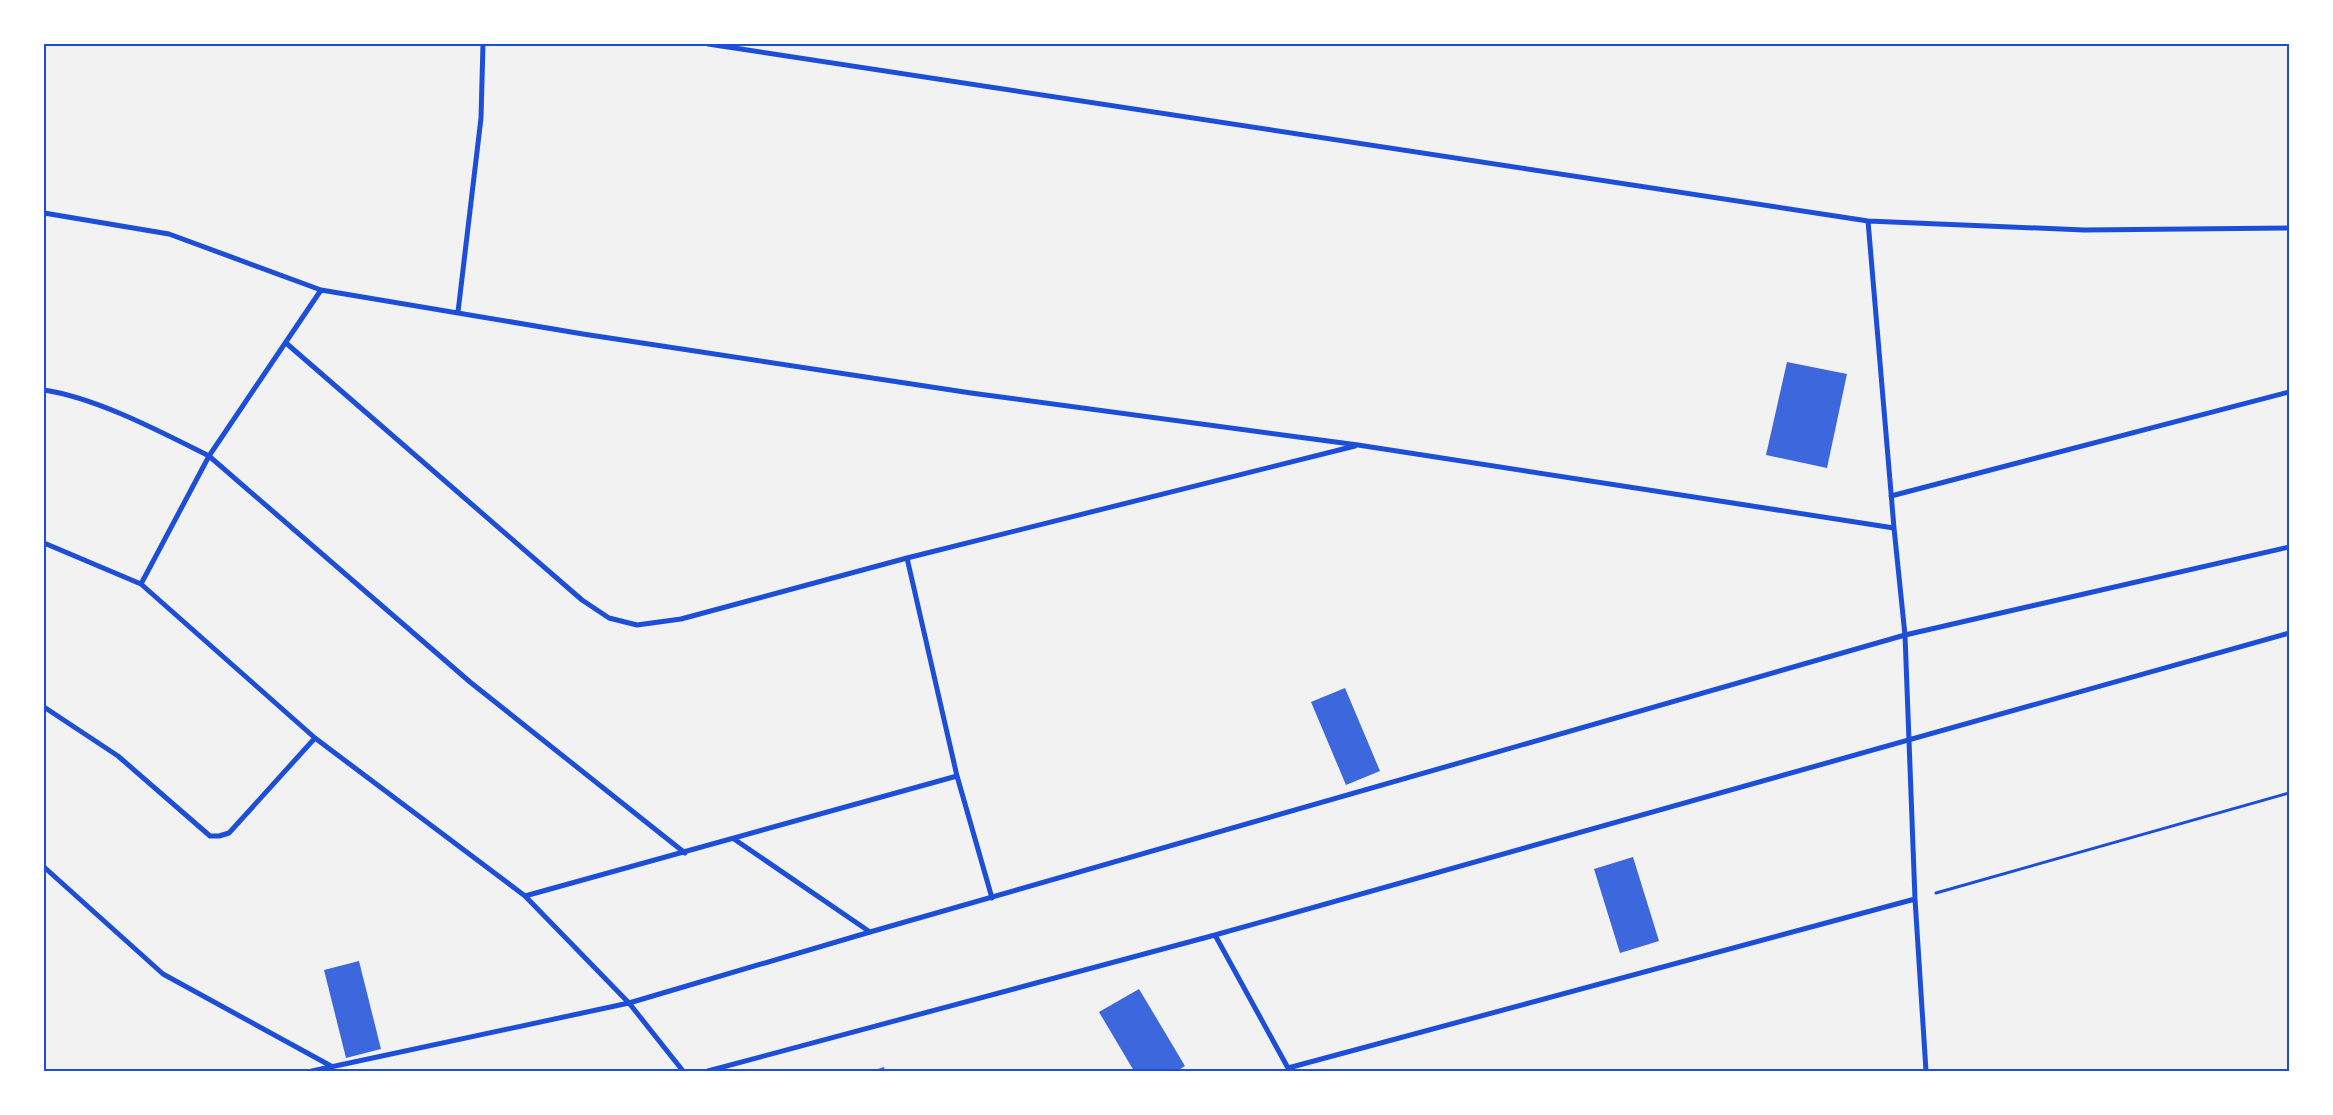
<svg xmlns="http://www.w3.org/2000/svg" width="2333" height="1115" font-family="Mulish,sans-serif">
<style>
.building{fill:#3d67dc}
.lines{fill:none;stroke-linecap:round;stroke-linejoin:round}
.path{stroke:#1d4ed8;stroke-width:3}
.minor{stroke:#1d4ed8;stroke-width:5}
.neatline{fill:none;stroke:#1d4ed8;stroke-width:2}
</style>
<rect width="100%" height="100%" fill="#f2f2f2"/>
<path class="building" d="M 1787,362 L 1847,374 L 1827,468 L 1766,455 Z
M 1345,688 L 1380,771 L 1346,785 L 1311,702 Z
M 1633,857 L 1659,941 L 1620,953 L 1594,869 Z
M 359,961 L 381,1049 L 346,1058 L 324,970 Z
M 1139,989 L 1185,1066 L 1177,1071 L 1134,1071 L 1099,1012 Z
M 884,1067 L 885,1071 L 871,1071 Z"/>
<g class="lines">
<path class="path" d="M 1936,893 L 2289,793"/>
<path class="minor" d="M 708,44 L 1868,221 L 2084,230 L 2289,228
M 44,213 L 169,234 L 321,290
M 1868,221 L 1894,528 L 1905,635 L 1915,899 L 1926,1071
M 458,312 L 481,118 L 483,44
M 286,343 L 582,600 L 609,618 L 637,625 L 681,619 L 907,558 L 1355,446
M 44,390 C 97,398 161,432 209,456 L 470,682 L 685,853
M 1891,496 L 2289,392
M 44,543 L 141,584 L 315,738 L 525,896 L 629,1003 L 683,1071
M 907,558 L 957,776 L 992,898
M 141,584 L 209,456 L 321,290 L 583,334 L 971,393 L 1358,445 L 1894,528
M 44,707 L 118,756 L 210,836 L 219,836 L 229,833 L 315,738
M 734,839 L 870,932
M 44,867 L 163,974 L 331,1066
M 525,896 L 957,776
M 1215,935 L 1288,1068
M 312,1071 L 629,1003 L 870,932 L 1905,635 L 2289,547
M 708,1071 L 1215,935 L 2289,633
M 1290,1071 L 1288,1068 L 1915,899"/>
</g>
<rect width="2333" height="1115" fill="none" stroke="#ffffff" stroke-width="90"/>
<rect x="45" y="45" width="2243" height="1025" class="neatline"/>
</svg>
